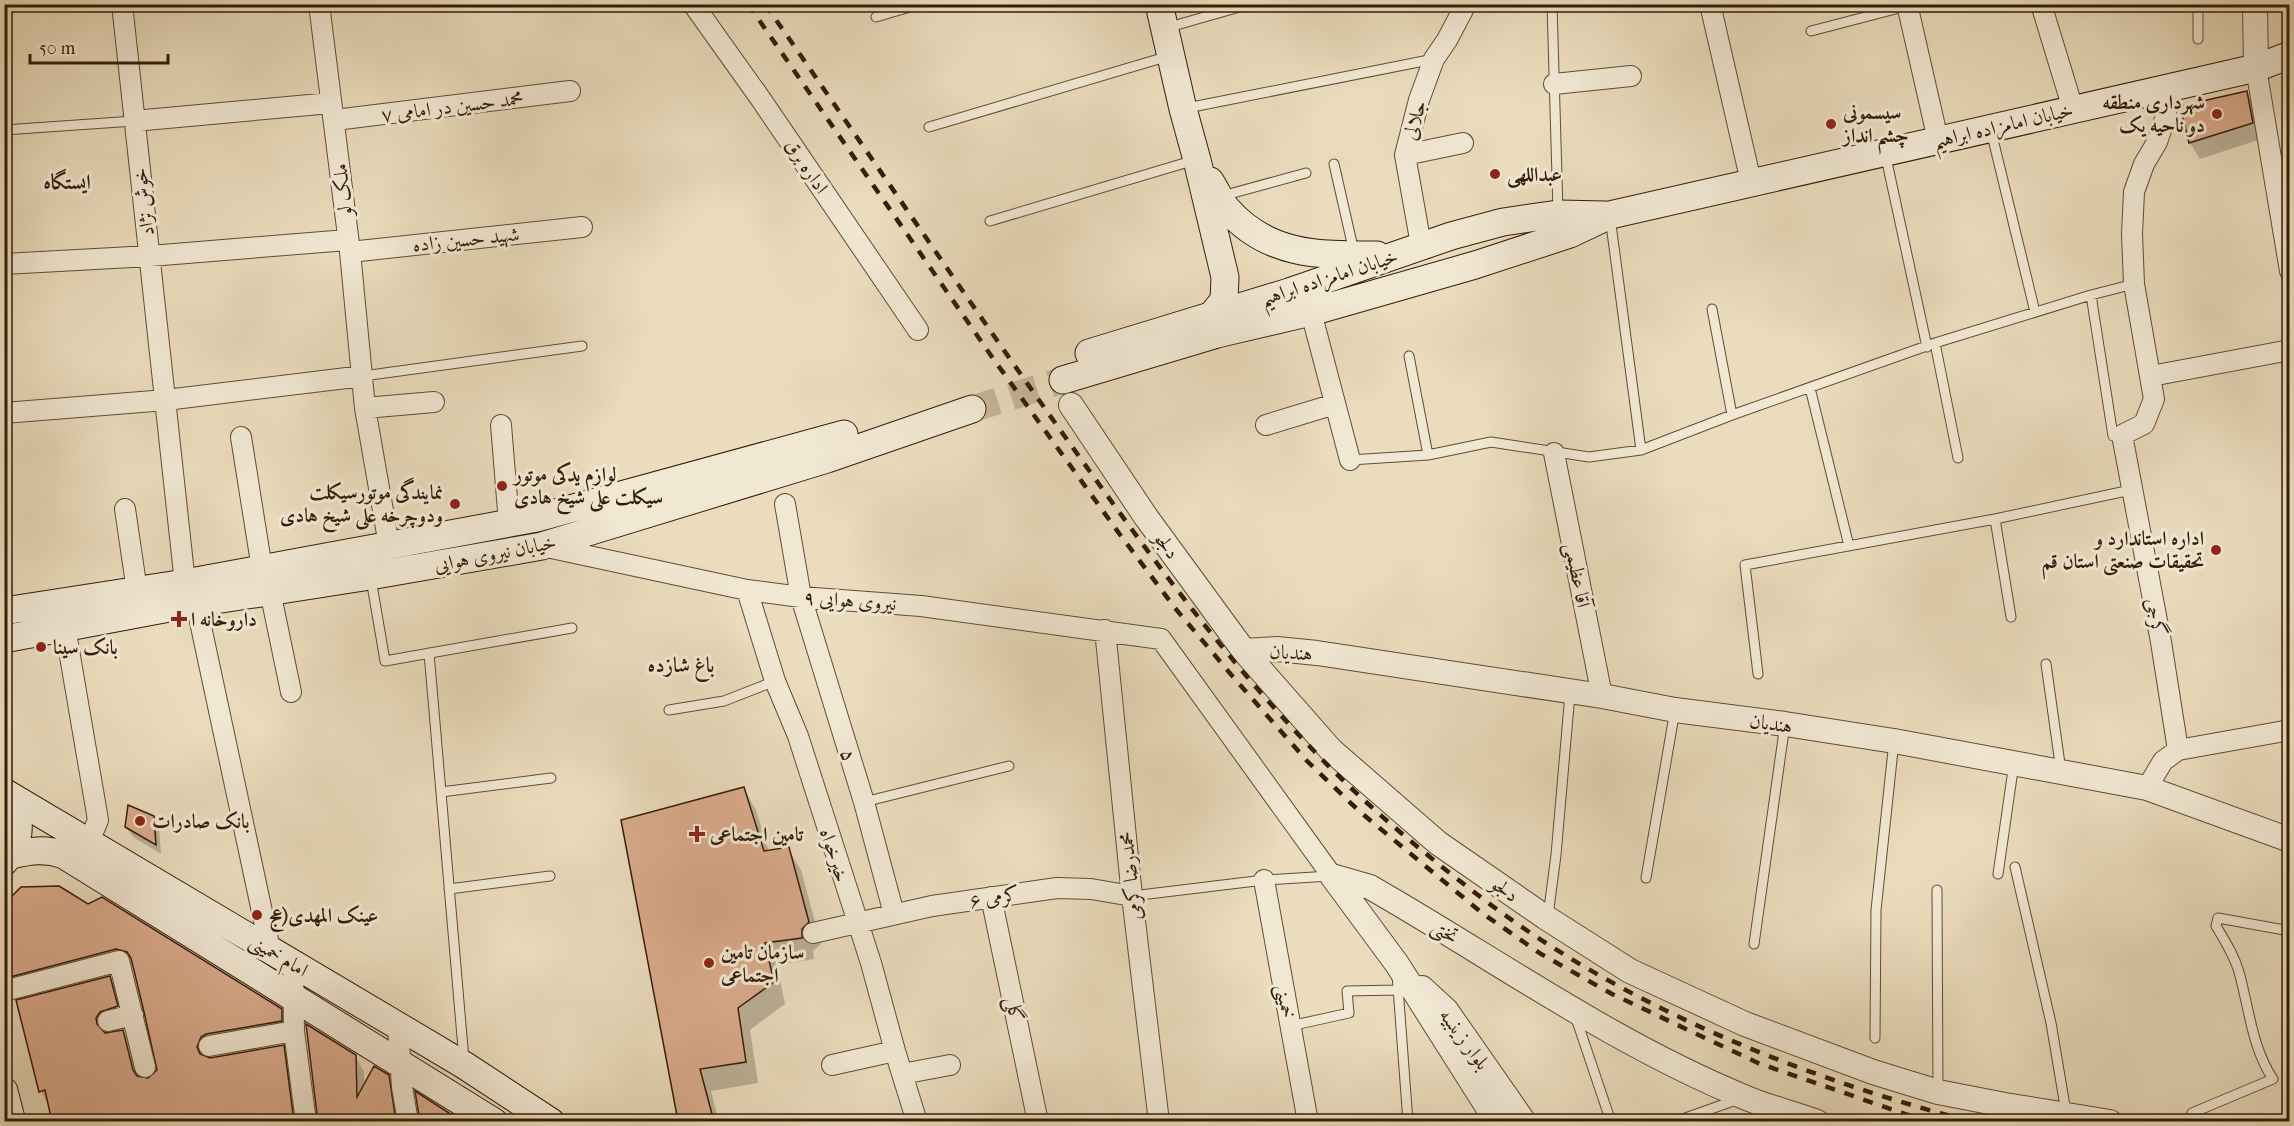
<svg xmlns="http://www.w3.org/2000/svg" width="2294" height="1126" font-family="'IM FELL French Canon',Amiri,serif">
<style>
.shadow{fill:#0003}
.building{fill:#dbab8d;stroke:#351c07;stroke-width:1.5}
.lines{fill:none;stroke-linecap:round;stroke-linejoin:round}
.secondary-tunnel{stroke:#c6b699;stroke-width:27;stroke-dasharray:27 14;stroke-linecap:butt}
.service-casing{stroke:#624c34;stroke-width:11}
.minor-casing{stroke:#624c34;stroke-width:22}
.tertiary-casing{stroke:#624c34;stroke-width:26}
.secondary-casing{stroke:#351c07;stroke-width:29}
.service{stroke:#f1e8d4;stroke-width:9}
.minor{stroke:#f1e8d4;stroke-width:20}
.tertiary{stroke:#f1e8d4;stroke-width:24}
.secondary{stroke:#f1e8d4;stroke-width:27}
.rail{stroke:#351c07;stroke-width:4.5;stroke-dasharray:10 10;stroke-linecap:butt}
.poi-dot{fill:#8f2418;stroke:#f1e8d4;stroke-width:2}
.labels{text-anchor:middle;stroke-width:6;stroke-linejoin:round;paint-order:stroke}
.poi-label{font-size:20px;font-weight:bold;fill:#351c07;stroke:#f1e8d4;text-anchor:start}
.street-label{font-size:20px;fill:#351c07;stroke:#f1e8d4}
.neighbourhood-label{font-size:21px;font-weight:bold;fill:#351c07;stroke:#f1e8d4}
</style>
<rect width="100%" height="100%" fill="#eadcbd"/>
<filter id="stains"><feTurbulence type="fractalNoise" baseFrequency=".00333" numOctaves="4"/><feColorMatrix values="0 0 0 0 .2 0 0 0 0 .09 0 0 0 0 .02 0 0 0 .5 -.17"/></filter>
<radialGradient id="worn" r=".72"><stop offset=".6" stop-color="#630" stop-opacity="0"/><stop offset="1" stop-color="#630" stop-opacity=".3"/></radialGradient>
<path class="shadow" d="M 2246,92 L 2255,108 L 2261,139 L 2200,159 L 2190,143 L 2182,107 Z
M 743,788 L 756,810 L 769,852 L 788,849 L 801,870 L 821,944 L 813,951 L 814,959 L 777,965 L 785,1004 L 750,1030 L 758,1083 L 711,1091 L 719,1122 L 680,1122 L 623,821 Z
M 153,817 L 159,828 L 161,854 L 133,837 L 126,827 Z
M 6,904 L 281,1010 L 289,1025 L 209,1052 L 207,1058 L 210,1059 L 283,1047 L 292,1062 L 299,1122 L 53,1122 L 49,1106 L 41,1091 L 110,977 L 118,992 L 125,1021 L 109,1027 L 104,1034 L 123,1031 L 131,1046 L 139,1078 L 148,1080 L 158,1072 L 134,966 L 125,964 L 20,991 L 11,976 Z
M 355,1056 L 364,1072 L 364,1087 L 388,1077 L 397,1092 L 401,1122 L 319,1122 Z"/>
<path class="building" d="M 2247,91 L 2253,123 L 2189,143 L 2180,106 Z
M 744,787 L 764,851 L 789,847 L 809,922 L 802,929 L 802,938 L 765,943 L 774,982 L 738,1008 L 746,1062 L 700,1069 L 712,1114 L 678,1121 L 621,820 Z
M 128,805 L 154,816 L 156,845 L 125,827 Z
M 59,886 L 88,904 L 102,897 L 282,1009 L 282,1021 L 206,1034 L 201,1037 L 197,1047 L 200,1054 L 210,1058 L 284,1045 L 294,1122 L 52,1122 L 45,1090 L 39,1092 L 16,1000 L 110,976 L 118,1006 L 100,1012 L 96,1018 L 97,1024 L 105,1033 L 123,1030 L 133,1070 L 137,1076 L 148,1078 L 157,1070 L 144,1012 L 131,958 L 127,952 L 116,949 L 10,977 L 4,959 L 4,904 L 21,887 Z
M 306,1024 L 356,1055 L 357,1097 L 374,1066 L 389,1075 L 396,1122 L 318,1122 Z
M 415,1091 L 463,1122 L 420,1122 Z"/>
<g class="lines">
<path class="secondary-tunnel" d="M 972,409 L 1063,380"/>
<g class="service-casing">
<path id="service" d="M 1552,4 L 1558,212
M 876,17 L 920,4
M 1166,28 L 1250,4
M 1811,31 L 1907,6
M 2198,39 L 2198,4
M 1187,108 L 1434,59
M 929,127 L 1169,56
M 4,130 L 134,121
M 1991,131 L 2035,312
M 1885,153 L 1927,347
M 1334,164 L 1354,252
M 1222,196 L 1306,173
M 1610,217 L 1641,450
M 990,221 L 1195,160
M 2091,295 L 2113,436 L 2122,435
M 1712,309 L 1732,415
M 1935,343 L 1958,458
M 1409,356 L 1428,455
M 363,376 L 582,346
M 1810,388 L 1849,546
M 1350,460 L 1428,455 L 1491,442 L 1589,457 L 1641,450 L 1732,415 L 1935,343 L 2091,295 L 2134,284
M 1995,519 L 2011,617
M 371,579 L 385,661 L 572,628
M 429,653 L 464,1060
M 2046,664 L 2061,771
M 1758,674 L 1745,565 L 1995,519 L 2131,490
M 669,710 L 724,701 L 775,681
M 441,792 L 551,778
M 864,802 L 1009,766
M 2015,867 L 2051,1023 L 2066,1112
M 1998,874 L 2014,763
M 1646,878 L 1675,710
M 449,889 L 550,876
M 1937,890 L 1938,1091
M 1132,896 L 1264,880 L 1330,876
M 1548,916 L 1556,855 L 1570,694
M 1754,944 L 1785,724
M 1397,974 L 1408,1122
M 1575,1015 L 1611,1122
M 1290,1026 L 1349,1013 L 1347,991 L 1397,990
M 1875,1038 L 1876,910 L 1894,741
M 1674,1122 L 1739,1099
M 2189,1122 L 2192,1113 L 2273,1079 C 2252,1048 2249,1008 2239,972 C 2234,955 2225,941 2216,926 L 2218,918 L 2290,931"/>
</g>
<g class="minor-casing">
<path id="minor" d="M 122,4 L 185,583
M 319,4 L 350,252 L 365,408 L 389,545
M 693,4 L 760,98 L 918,330
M 1710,4 L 1751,182
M 1907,4 L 1938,140
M 2041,4 L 2073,109
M 2256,68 L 2290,271
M 1554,84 L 1631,76
M 335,120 L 570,91
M 134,121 L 331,103
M 1405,155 L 1463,143
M 1421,245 L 1405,155 L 1419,100 L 1434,59 L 1447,40 L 1466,4
M 350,252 L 582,227
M 4,264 L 150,256 L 347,240
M 1311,312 L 1350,460
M 2151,376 L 2290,350
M 365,408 L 434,402
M 4,413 L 166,400 L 363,376
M 501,425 L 509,523
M 1266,425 L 1335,404
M 241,437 L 262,569
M 1554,453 L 1602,696
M 785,504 L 801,597 L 864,802 L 894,914
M 125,509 L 137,591
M 542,546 L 747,590 L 801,597 L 921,606 L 1161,639 L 1332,876
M 747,590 L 775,681 L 798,736 L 871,963 L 895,1051 L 917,1122
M 270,591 L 291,692
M 196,603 L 270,949
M 65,627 L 98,820 L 89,842
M 1105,630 L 1132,896 L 1159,1122
M 2178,750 L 2290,730
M 2147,788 L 2163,761 L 2178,750 L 2161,642 L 2122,435 L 2144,424 L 2154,399 L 2134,284 L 2132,234 L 2134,192 L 2144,164 L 2157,142 L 2166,116 L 2169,87
M 1264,880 L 1308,1122
M 991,897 L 1038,1122
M 813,933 L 932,906 L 1057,888 L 1091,889 L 1132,896
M 293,963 L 294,1031 L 306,1122
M 4,991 L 119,961 L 145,1067
M 108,1021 L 133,1015
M 398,1028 L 402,1087 L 408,1122
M 209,1046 L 294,1031
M 832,1065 L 895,1051
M 902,1074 L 950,1065"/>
</g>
<g class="tertiary-casing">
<path id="tertiary" d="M 2255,4 L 2256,68
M 1071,405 L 1146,517 L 1244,651 L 1331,750 L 1438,843 L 1545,917 L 1630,971 L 1745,1024 L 1873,1072 L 1938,1092 L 2005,1105 L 2110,1122
M 1244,651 L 1277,649 L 1317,653 L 1602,696 L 1675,710 L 1785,724 L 1894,741 L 2147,788 L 2290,840
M 1332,876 L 1370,887 L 1394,901 C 1508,968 1620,1046 1744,1097 C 1767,1107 1793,1113 1817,1122
M 1332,876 L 1397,964 L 1497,1122
M 1422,988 L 1446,1010 L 1524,1122"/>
</g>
<g class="secondary-casing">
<path id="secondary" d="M 1159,4 L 1183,109 L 1197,160 L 1225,277 L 1224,300 L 1212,315
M 1210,181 C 1216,190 1220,201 1227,209 C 1268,256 1319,255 1377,255
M 1089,353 L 1289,292 L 1451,236 L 1503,222 L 1558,214 L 1605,215
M 1063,380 L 1217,334 L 1311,312 L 1475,265 L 1570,234 L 1610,215 L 2256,68 L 2290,55
M 4,611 L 185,583 L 537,518 L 844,434
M 4,639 L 196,603 L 370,576 L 542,546 L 827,459 L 972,409
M 4,792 L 464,1065 L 551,1122
M 4,794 C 24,813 22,843 4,862
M 11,855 C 30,851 45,848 64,855 L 494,1122
M 4,1091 L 12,1122"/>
</g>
<use href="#service" class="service"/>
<use href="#minor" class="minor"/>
<use href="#tertiary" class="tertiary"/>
<use href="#secondary" class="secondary"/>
<path class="rail" d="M 748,4 L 992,357 L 1121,536 L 1175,608 L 1234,678 L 1307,761 L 1359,811 L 1482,913 L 1541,954 L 1612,994 L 1758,1063 L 1928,1122
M 765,4 C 859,139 951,276 1046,410 C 1130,528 1214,647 1314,751 C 1366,806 1427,856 1487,902 C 1628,1008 1803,1078 1973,1122"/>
</g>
<g class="poi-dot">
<circle cx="2217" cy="114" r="6"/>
<circle cx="1831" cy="124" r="6"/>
<circle cx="1495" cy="174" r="6"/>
<circle cx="502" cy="486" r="6"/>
<circle cx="455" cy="504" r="6"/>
<circle cx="2216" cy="550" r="6"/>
<path d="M176 610h6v6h6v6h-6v6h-6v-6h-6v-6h6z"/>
<circle cx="41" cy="647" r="6"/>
<circle cx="140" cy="821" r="6"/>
<path d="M694 825h6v6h6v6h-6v6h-6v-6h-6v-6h6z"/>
<circle cx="257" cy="915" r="6"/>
<circle cx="709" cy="963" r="6"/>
</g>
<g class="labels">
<g class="poi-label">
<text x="2205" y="109" text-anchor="end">شهرداری منطقه<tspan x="2205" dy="23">دو ناحیه یک</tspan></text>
<text x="1843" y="119">سیسمونی<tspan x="1843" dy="23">چشم انداز</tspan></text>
<text x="1507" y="181">عبداللهی</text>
<text x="514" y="481">لوازم یدکی موتور<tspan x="514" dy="23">سیکلت علی شیخ هادی</tspan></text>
<text x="443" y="499" text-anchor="end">نمایندگی موتورسیکلت<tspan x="443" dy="23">ودوچرخه علی شیخ هادی</tspan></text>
<text x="2204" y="545" text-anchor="end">اداره استاندارد و<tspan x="2204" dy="23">تحقیقات صنعتی استان قم</tspan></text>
<text x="191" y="626">داروخانه ا</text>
<text x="53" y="654">بانک سینا</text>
<text x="152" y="828">بانک صادرات</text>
<text x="710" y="841">تامین اجتماعی</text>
<text x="269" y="922">عینک المهدی(عج</text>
<text x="721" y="959">سازمان تامین<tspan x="721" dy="23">اجتماعی</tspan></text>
</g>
<g class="street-label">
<text transform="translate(452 106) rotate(-7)" y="7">۷ محمد حسین در امامی</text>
<text transform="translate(1414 120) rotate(-74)" y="7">جلالی</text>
<text transform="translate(2003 125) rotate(-13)" y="7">خیابان امامزاده ابراهیم</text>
<text transform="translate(807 166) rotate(56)" y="7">اداره برق</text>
<text transform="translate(342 190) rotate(-96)" y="7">ملک لو</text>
<text transform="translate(143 202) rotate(-97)" y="7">خوش نژاد</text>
<text transform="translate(466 239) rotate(-6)" y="7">شهید حسین زاده</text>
<text transform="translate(1329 277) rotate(-18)" y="7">خیابان امامزاده ابراهیم</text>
<text transform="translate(1167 545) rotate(54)" y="7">دلجو</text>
<text transform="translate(495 553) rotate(-11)" y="7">خیابان نیروی هوایی</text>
<text transform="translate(1578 575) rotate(79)" y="7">آقا عظیمی</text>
<text transform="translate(850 600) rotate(4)" y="7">نیروی هوایی ۹</text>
<text transform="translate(2156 617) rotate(78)" y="7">گرجی</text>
<text transform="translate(1291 652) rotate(3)" y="7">هندیان</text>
<text transform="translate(1771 723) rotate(8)" y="7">هندیان</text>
<text transform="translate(849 755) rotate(73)" y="7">۵</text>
<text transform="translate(835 855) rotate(72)" y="7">خیرخواه</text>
<text transform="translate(1130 876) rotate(-96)" y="7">محمدرضا کرمی</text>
<text transform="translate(1505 889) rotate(35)" y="7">دلجو</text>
<text transform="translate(994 897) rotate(-8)" y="7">کرمی ۶</text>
<text transform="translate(1445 931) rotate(31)" y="7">تختی</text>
<text transform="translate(279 955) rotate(31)" y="7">امام خمینی</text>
<text transform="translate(1286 1001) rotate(80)" y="7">خمینی</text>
<text transform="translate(1015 1009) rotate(78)" y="7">گلی</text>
<text transform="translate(1465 1039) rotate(54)" y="7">بلوار زینبیه</text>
</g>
<g class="neighbourhood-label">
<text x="67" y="189">ایستگاه</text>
<text x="681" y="672">باغ شازده</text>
</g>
</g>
<rect width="2294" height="1126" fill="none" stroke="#eadcbd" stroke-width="24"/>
<rect x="6" y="6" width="2282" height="1114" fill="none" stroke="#351c07" stroke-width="3"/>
<rect x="12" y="12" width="2270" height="1102" fill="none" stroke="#351c07" stroke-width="1.5"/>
<path d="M30 54v9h138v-9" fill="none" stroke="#351c07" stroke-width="3"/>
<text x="39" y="54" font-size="18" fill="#351c07" stroke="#f1e8d4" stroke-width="4.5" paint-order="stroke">50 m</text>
<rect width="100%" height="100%" filter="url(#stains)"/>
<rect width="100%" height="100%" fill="url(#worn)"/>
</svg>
